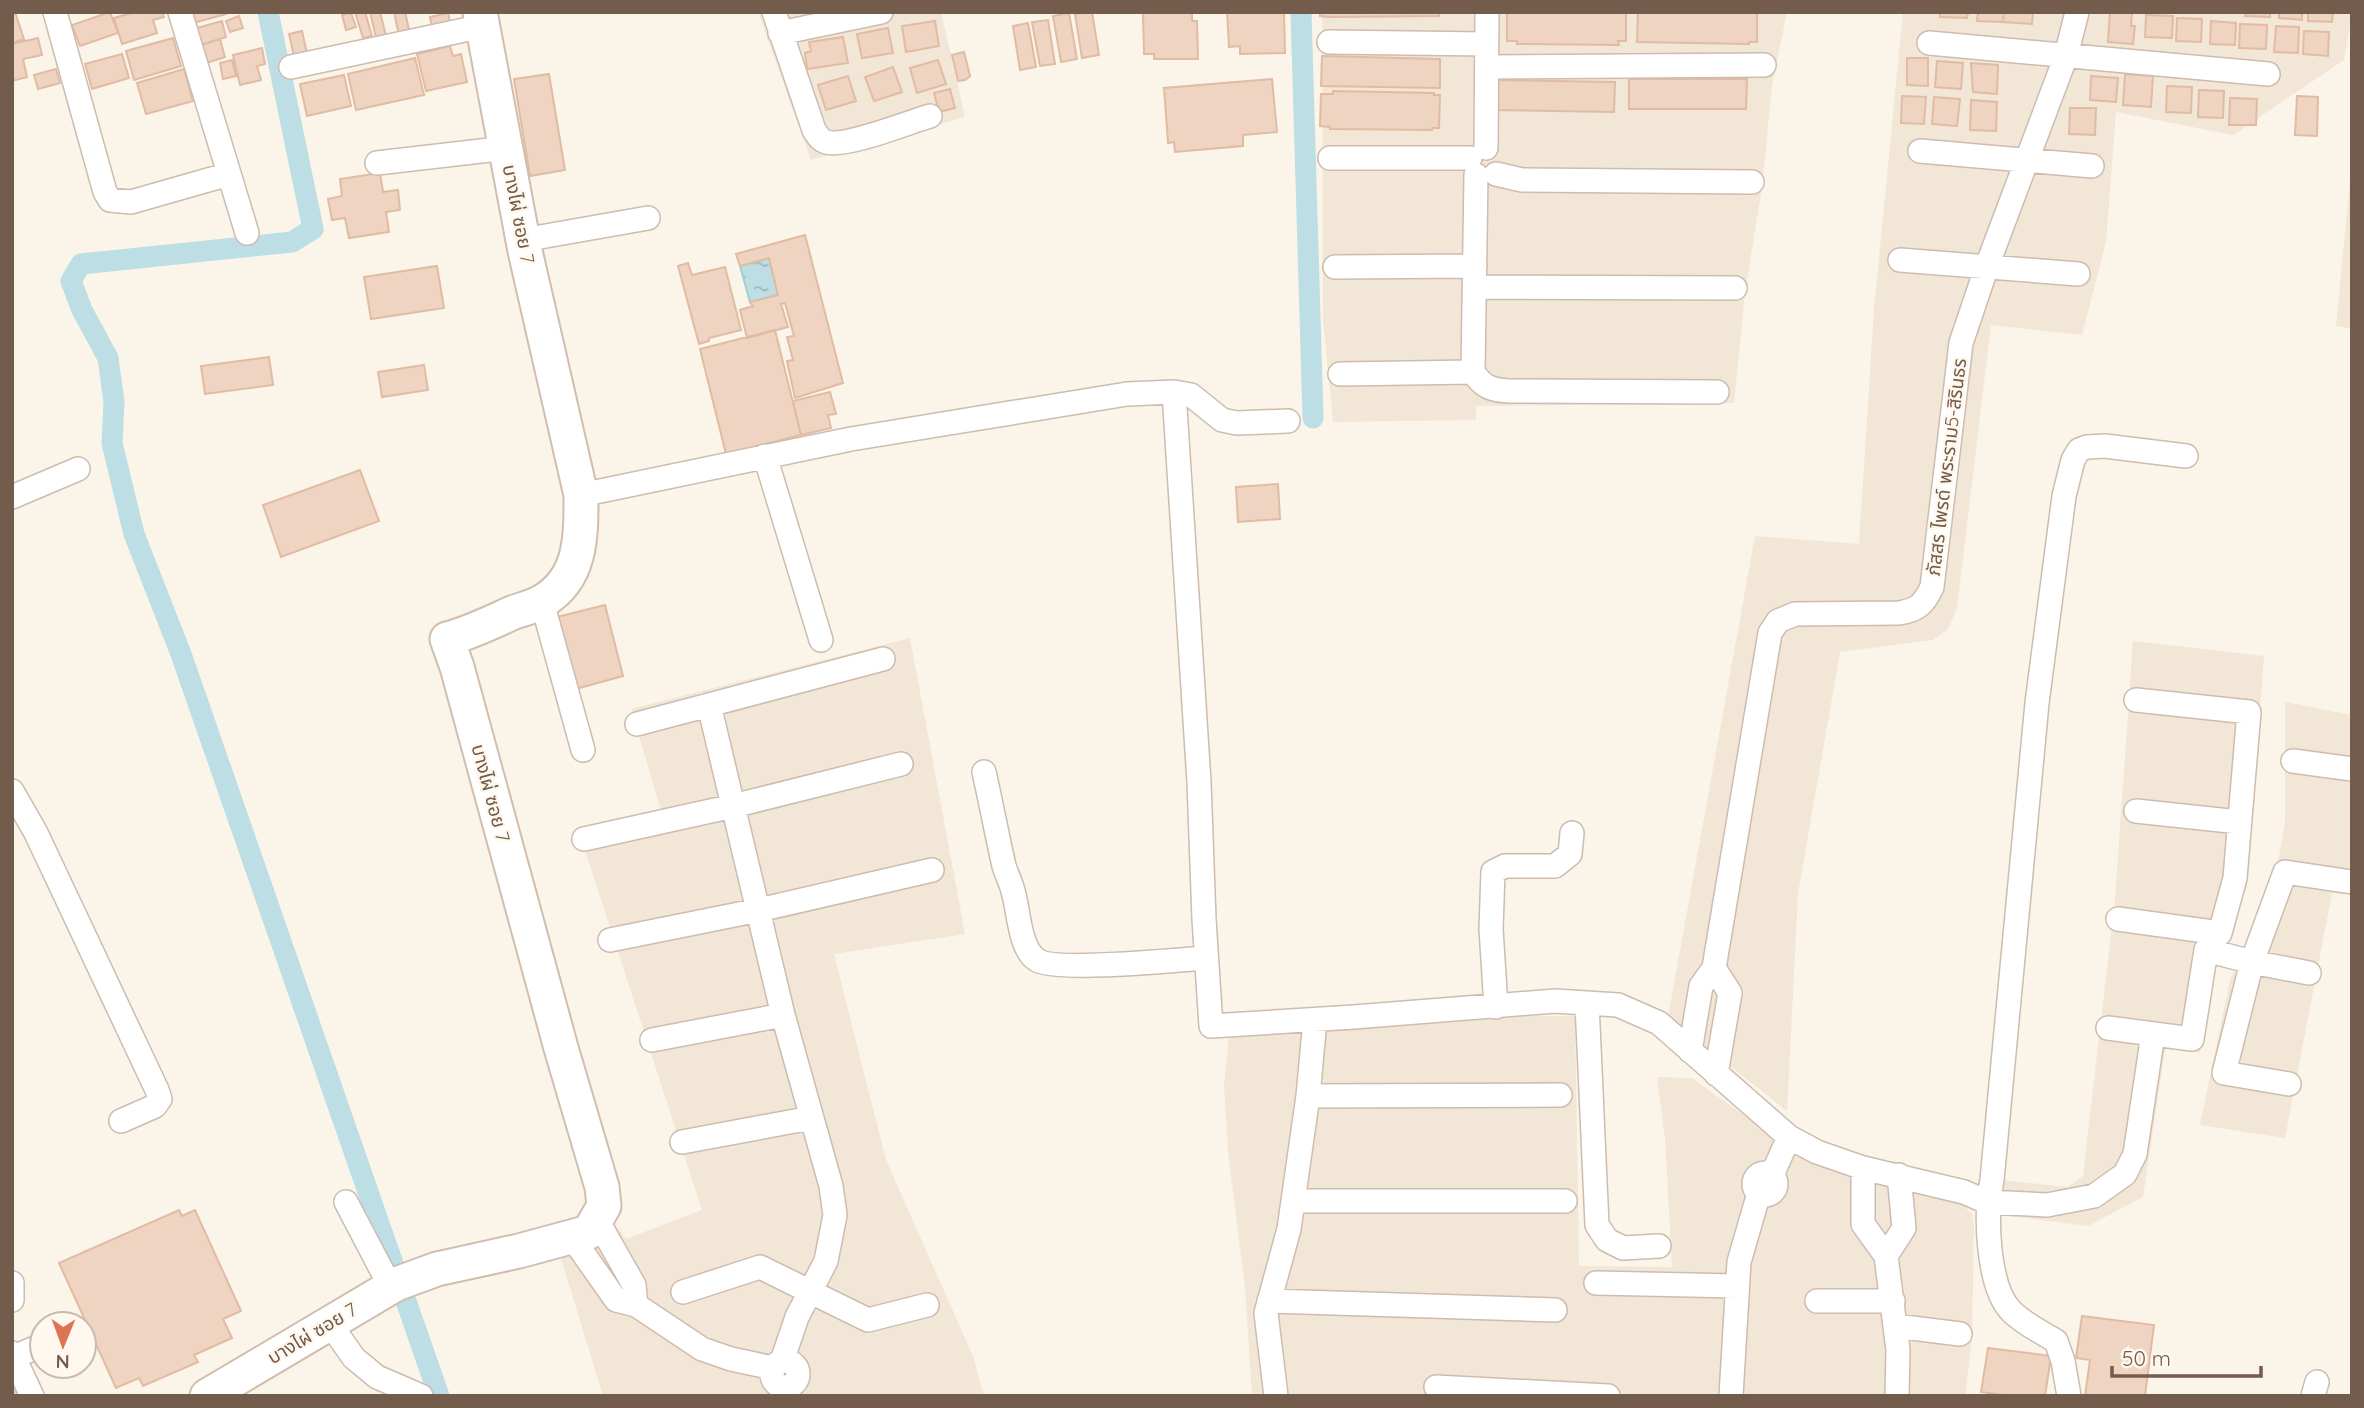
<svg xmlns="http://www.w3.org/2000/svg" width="2364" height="1408" font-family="Quicksand,'Noto Sans Thai',sans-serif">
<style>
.residential{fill:#f2e6d7}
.water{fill:url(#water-ripples);stroke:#a4cdd5;stroke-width:2}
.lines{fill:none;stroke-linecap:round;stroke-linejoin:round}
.canal{stroke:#bddee4;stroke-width:21}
.building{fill:#efd4c1;stroke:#e1bba3;stroke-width:2}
.street-casing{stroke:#cdbcaf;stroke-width:26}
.secondary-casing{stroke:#d1beaf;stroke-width:37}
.street{stroke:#fff;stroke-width:23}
.secondary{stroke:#fff;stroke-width:33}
.labels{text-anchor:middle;stroke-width:5;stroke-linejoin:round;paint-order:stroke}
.street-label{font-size:19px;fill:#745c4d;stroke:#fef8ee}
</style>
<defs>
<pattern id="water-ripples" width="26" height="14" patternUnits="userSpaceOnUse" patternTransform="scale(1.75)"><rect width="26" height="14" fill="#bddee4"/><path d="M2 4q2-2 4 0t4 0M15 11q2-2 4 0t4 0" fill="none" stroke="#9eb7bb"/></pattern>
</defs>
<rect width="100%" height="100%" fill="#fbf4e8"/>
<path class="residential" d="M 758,12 L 941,12 L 965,117 L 811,160 Z
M 1322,12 L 1787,12 L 1772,85 L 1762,188 L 1745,292 L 1734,403 L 1476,406 L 1476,420 L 1333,422 L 1323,320 Z
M 1903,12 L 2352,12 L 2344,60 L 2233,135 L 2116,112 L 2106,242 L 2082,335 L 1991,325 L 1957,608 L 1948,629 L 1933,640 L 1840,652 L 1798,894 L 1787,1111 L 1668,1017 L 1755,536 L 1859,544 L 1874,309 Z
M 2352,160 L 2352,329 L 2336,326 Z
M 910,638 L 965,934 L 834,954 L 886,1160 L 973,1356 L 984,1396 L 603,1396 L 560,1255 L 608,1215 L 626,1239 L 702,1210 L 578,829 L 661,810 L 631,709 Z
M 2133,641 L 2264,656 L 2247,886 L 2226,942 L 2244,949 L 2279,857 L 2285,821 L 2285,702 L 2352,715 L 2352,895 L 2332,893 L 2285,1138 L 2200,1125 L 2231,976 L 2237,967 L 2215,960 L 2200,1053 L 2166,1044 L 2143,1197 L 2088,1226 L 2001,1215 L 2000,1180 L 2068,1187 L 2083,1176 L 2115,900 Z
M 1528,1016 L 1575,1016 L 1579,1266 L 1672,1267 L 1665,1138 L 1657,1077 L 1692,1078 L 1806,1160 L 1922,1189 L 1960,1202 L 1972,1214 L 1974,1225 L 1972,1339 L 1965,1396 L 1252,1396 L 1245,1288 L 1228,1152 L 1224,1086 L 1229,1034 L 1310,1026 Z"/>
<path class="water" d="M 769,258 L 778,295 L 750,302 L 740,266 Z"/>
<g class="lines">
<path class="canal" d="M 268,12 L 313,229 L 292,242 L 81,264 L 71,281 L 82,310 L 108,358 L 114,402 L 112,443 L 134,534 L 181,654 L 439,1396
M 1301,12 L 1313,418
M 12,1390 L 14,1396"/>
</g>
<path class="building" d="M 12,12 L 15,12 L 24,39 L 12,43 Z
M 110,12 L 118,33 L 80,46 L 72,25 Z
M 135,12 L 162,12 L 164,17 L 153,20 L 157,33 L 122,44 L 114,18 Z
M 189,12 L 225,12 L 226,14 L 193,23 Z
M 355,12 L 365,12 L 372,36 L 363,38 Z
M 370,12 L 380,12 L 388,44 L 378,46 Z
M 394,12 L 405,12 L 411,38 L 400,40 Z
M 1092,12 L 1099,55 L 1082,58 L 1075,14 Z
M 1192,12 L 1192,21 L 1197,21 L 1198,59 L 1154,59 L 1154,54 L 1144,54 L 1143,13 Z
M 1227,12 L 1284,13 L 1285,53 L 1240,54 L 1240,46 L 1229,47 Z
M 1320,12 L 1439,12 L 1439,16 L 1331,17 L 1320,16 Z
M 1507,12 L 1626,12 L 1626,41 L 1618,41 L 1619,45 L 1517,44 L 1517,41 L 1507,41 Z
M 1638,12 L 1757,12 L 1757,42 L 1749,42 L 1749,44 L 1637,42 Z
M 1940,12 L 1968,12 L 1967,18 L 1940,17 Z
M 1978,12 L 2004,12 L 2003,22 L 1977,21 Z
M 2004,12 L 2033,12 L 2032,24 L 2003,22 Z
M 2110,12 L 2132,12 L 2131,26 L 2135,26 L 2133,44 L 2108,42 Z
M 2246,12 L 2270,12 L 2270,17 L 2245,16 Z
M 2279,12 L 2302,12 L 2302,20 L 2279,18 Z
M 2308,12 L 2333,12 L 2332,22 L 2308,21 Z
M 351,13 L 356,27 L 346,30 L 342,15 Z
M 448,13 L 452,29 L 433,33 L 430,17 Z
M 1069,13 L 1077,59 L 1061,62 L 1053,16 Z
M 2146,15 L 2173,16 L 2172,38 L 2145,37 Z
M 239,16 L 243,28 L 230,32 L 226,21 Z
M 2177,18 L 2202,19 L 2201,42 L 2176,41 Z
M 1048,20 L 1055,64 L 1040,66 L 1032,22 Z
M 222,21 L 226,37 L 194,47 L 190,30 Z
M 935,21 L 939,46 L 906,52 L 902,26 Z
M 2211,21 L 2236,23 L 2235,45 L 2210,44 Z
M 1028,23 L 1036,67 L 1020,70 L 1013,26 Z
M 2240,24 L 2267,25 L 2266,49 L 2239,48 Z
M 2276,26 L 2299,27 L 2298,53 L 2274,52 Z
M 888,28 L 893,53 L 862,58 L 857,34 Z
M 302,31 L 309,62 L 296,65 L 289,34 Z
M 2304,31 L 2329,32 L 2328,56 L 2303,54 Z
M 843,37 L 848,63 L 807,69 L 805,53 L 811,51 L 809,42 Z
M 38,38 L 42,55 L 23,59 L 27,77 L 12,81 L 12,44 Z
M 173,38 L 181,66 L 134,80 L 126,51 Z
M 220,39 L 225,57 L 200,65 L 194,47 Z
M 450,46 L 453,56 L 461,54 L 467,82 L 426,91 L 417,54 Z
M 262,48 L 265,64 L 257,66 L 261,80 L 240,85 L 233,55 Z
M 964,52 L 970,76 L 965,80 L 958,81 L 952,55 Z
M 122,54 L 129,78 L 92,89 L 85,64 Z
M 1322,56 L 1440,59 L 1440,88 L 1321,86 Z
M 415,58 L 424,95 L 356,110 L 348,74 Z
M 1907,58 L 1928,58 L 1928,86 L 1907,85 Z
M 232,60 L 236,76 L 223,79 L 220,63 Z
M 938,60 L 946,84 L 917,93 L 910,68 Z
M 1937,61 L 1963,63 L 1961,89 L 1935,87 Z
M 1971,63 L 1998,65 L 1997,94 L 1973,92 Z
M 893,67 L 902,92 L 874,101 L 865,77 Z
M 56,69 L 60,83 L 38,89 L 34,75 Z
M 184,69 L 193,101 L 146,114 L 137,83 Z
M 549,74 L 565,170 L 530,176 L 514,79 Z
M 2125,74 L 2153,76 L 2151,107 L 2123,105 Z
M 344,75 L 351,106 L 307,116 L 300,84 Z
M 848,76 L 856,101 L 826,110 L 818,85 Z
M 2091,76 L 2118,78 L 2116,102 L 2090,100 Z
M 1272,79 L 1277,132 L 1243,135 L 1243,146 L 1175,152 L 1174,142 L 1168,143 L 1164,88 Z
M 1629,79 L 1747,79 L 1746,109 L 1629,109 Z
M 1495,80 L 1615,82 L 1614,112 L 1495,110 Z
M 2167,86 L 2192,87 L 2191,113 L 2166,112 Z
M 950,89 L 955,108 L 939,112 L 934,93 Z
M 2199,90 L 2224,91 L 2223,118 L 2198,117 Z
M 1333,91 L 1434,93 L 1434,95 L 1440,95 L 1439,128 L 1432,128 L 1432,130 L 1330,129 L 1330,127 L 1320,126 L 1321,94 L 1333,94 Z
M 1902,96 L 1926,97 L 1924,124 L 1901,123 Z
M 2297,96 L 2318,97 L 2317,136 L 2295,135 Z
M 1934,97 L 1960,99 L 1957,126 L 1932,124 Z
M 2230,98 L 2257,99 L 2256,125 L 2229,125 Z
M 1971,100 L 1997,102 L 1996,131 L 1970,130 Z
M 2070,108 L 2096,108 L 2095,135 L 2069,134 Z
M 380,173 L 383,192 L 398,190 L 400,210 L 386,212 L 389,232 L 349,238 L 345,218 L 332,220 L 328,199 L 342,196 L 340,179 Z
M 805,235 L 843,383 L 795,398 L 787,361 L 793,360 L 787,337 L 794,336 L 785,303 L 781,304 L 788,327 L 747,338 L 740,310 L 753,306 L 750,302 L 778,295 L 769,258 L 740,266 L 736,254 Z
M 688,263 L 692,275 L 725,267 L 741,330 L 709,338 L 709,341 L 699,344 L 678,266 Z
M 437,266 L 444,308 L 371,319 L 364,277 Z
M 775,330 L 801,435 L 726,454 L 700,349 Z
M 269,357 L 273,385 L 205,394 L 201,366 Z
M 424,365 L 428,390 L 382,397 L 378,372 Z
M 830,392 L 836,414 L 828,415 L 831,428 L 801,435 L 793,401 Z
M 360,470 L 379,521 L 281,557 L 263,505 Z
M 1278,484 L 1280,519 L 1238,522 L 1236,487 Z
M 605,605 L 623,676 L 576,689 L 557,617 Z
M 179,1210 L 182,1216 L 195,1210 L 241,1311 L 223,1319 L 232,1338 L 194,1355 L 198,1362 L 143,1386 L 139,1378 L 116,1388 L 59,1263 Z
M 2082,1316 L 2154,1325 L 2145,1396 L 2085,1396 L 2090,1360 L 2076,1358 Z
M 1988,1348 L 2051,1356 L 2045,1396 L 2010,1396 L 1981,1392 Z"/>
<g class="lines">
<g class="street-casing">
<path id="street" d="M 55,12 L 105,192 L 110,200 L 131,202 L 229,174
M 180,12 L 247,233
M 774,12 L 814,130 C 818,136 820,140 826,142 C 845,148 909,122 930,116
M 780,33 L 881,12
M 1329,42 L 1486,44
M 1929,43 L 2268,74
M 291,67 L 483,26
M 1487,67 L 1764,65
M 1486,148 L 1487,12
M 1920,151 L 2092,166
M 1330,158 L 1470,158
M 377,163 L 507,148
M 1496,174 L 1522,180 L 1752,182
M 1476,175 L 1473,372 C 1483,387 1491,390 1509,391 L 1717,392
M 523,240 L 648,218
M 1900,260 L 2078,274
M 1335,267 L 1475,266
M 1475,287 L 1735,288
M 1340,374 L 1473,372
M 1174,392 L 1199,782 L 1204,919 L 1211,1026 L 1354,1017 L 1555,1001 L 1618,1005 L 1659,1023 L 1789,1137 L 1817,1152 L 1863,1168 L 1964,1192 L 1987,1202 L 2047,1205 L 2094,1196 L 2125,1174 L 2135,1154 L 2153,1034
M 765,456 L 821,640
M 581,495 L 851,439 L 1127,394 L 1174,392 L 1191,395 L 1222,420 L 1237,423 L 1288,421
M 12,497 L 78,469
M 542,602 L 583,750
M 709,705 L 783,1015 L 831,1186 L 835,1215 L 826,1261 L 797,1317 L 782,1361
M 637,724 L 883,659
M 2293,761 L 2352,769
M 984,772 C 991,803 997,835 1004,866 C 1007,875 1011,883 1013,891 C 1019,910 1019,949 1037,960 C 1054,972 1179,960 1206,958
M 12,791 L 36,833 L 157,1090 L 160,1099 L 155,1106 L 121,1121
M 2136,811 L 2239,822
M 584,839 L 733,806 L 901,764
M 2118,919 L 2220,933
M 610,940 L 759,910 L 932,870
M 2206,950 L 2252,962 L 2309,973
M 1714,968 L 1730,993 L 1716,1074
M 1587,1003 L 1597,1225 L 1607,1240 L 1623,1248 L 1659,1246
M 1496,1007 L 1491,929 L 1493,872 L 1505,866 L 1555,866 L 1570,854 L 1572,833
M 2108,1028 L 2192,1039 L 2206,950 L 2220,933 L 2235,878 L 2249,712 L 2136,700
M 652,1040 L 783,1015
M 1690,1051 L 1701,986 L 1714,968 L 1770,633 L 1778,621 L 1795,614 L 1899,613 C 1918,610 1924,604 1932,587 L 1961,343 L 1987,266 L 2066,56 L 2077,12
M 2289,1084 L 2224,1073 L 2252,962 L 2285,872 L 2352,882
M 1308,1096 L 1560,1095
M 682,1142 L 811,1118
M 1863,1168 L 1863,1224 L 1886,1256 L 1898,1350 L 1897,1396
M1754 1184a11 11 0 1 1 22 0a11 11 0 1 1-22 0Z
M 1772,1175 L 1789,1137
M 1293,1201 L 1565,1201
M 346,1202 L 390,1286
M 597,1220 L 634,1285 L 636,1305
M 571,1236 L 616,1300 L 636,1305 L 702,1349 L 731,1359 L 773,1368
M 1886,1256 L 1904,1228 L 1899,1175
M 12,1283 L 12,1300
M 1596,1283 L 1737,1286
M 683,1292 L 760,1267 L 868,1320 L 927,1305
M 1269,1301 L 1555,1310
M 1817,1301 L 1893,1301
M 330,1324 L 354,1358 L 377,1377 L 421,1396
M 1896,1326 L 1960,1334
M 12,1353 L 32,1396
M 14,1357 L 42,1345
M772 1374a13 13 0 1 1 26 0a13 13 0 1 1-26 0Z
M 1436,1387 L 1608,1396
M 1276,1396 L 1266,1313 L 1289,1229 L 1308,1096 L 1315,1020
M 1731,1396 L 1739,1262 L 1759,1193
M 2069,1396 L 2063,1361 L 2056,1341 C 2041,1332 2024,1324 2011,1311 C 1987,1286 1985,1212 1992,1180 L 2037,703 L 2064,496 L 2073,460 L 2079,450 L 2087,447 L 2105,446 L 2186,456
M 2313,1396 L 2317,1382"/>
</g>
<g class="secondary-casing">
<path id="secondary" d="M 207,1396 L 396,1284 L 437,1269 L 519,1251 L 589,1232 L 604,1206 L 602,1187 L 561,1048 L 457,667 L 447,639 C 470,633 490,623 512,613 C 522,609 534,607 543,601 C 582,578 581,536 581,495 L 525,251 L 480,12"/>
</g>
<use href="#street" class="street"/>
<use href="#secondary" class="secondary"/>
</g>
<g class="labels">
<g class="street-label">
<text transform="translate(519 214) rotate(79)" y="7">บางไผ่ ซอย 7</text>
<text transform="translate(1946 467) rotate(-83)" y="7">ภัสสร ไพรด์ พระราม5-สิรินธร</text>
<text transform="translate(491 793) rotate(75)" y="7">บางไผ่ ซอย 7</text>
<text transform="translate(312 1333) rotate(-31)" y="7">บางไผ่ ซอย 7</text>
</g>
</g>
<rect width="2364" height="1408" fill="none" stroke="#745c4d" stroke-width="28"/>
<g transform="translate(63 1345) rotate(181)"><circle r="33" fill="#fef8ee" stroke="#c7baae" stroke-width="2"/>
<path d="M0-5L12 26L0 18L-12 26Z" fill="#dd7555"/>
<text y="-10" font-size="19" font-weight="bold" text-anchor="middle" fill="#745c4d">N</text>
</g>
<path d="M2112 1366v10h149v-10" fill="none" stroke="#745c4d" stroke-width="3.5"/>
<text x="2122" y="1366" font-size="21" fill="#745c4d" stroke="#fef8ee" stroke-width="5" paint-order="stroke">50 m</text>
</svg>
